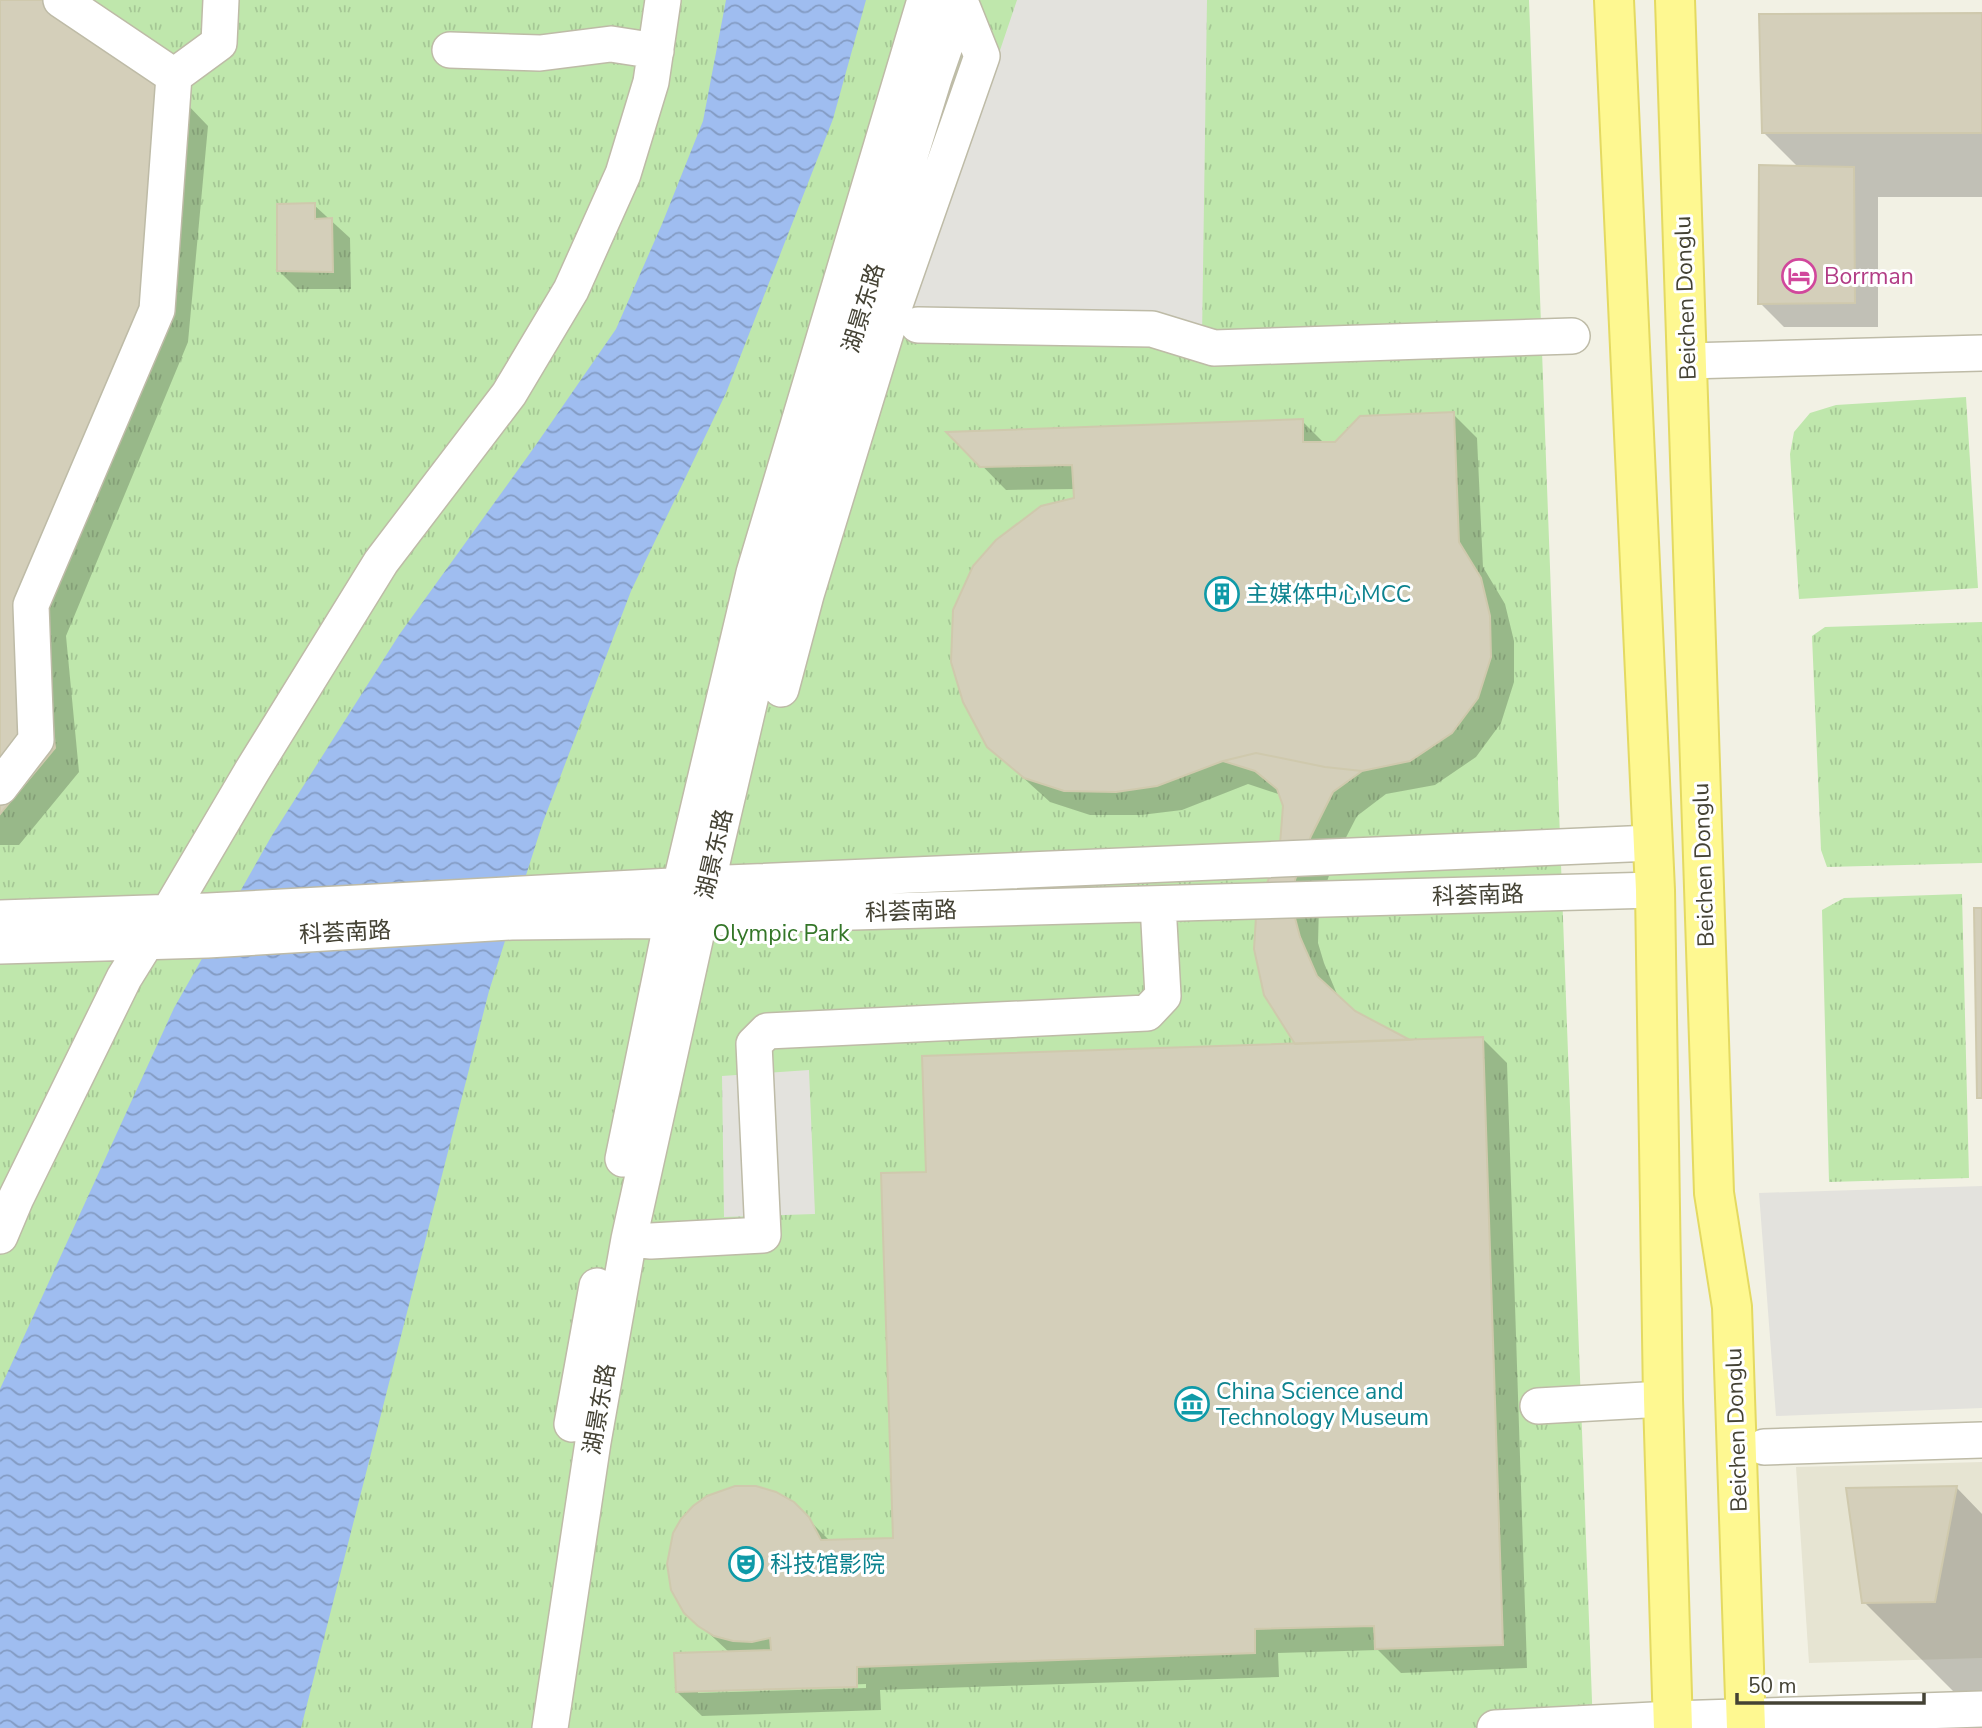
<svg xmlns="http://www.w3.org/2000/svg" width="1982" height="1728" font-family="'Nunito Sans','Noto Sans SC',sans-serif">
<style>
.residential{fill:#e6e4d2}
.grass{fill:url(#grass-tufts)}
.parking{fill:#e3e2dd}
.water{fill:url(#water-waves)}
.shadow{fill:#0003;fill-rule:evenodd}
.building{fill:#d4cfba;stroke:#cfc9ad;stroke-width:2}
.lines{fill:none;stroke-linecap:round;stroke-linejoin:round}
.minor-casing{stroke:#bebba7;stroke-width:38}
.major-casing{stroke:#e4da61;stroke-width:42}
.minor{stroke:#fff;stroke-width:35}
.major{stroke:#fef891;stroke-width:38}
.labels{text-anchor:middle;stroke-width:6;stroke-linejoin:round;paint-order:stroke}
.hotel-label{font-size:23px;fill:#b23c85;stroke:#fff;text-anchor:start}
.street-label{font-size:23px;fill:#444234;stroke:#fff}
.culture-label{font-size:23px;fill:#0d838f;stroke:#fff;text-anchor:start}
.park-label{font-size:23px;fill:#347628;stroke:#fff}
</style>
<defs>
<pattern id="grass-tufts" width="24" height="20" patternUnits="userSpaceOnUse" patternTransform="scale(1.75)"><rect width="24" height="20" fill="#bfe7ac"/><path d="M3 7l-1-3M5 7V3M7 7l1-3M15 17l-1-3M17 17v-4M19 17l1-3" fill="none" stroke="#a5c795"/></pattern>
<pattern id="water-waves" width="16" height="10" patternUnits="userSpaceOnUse" patternTransform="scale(1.75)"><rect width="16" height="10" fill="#9fbdf0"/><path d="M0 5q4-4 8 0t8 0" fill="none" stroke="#839bc3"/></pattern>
</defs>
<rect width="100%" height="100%" fill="#f2f1e4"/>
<path class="residential" d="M 1982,1462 L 1982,1658 L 1809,1663 L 1796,1467 Z"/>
<path class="grass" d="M 0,0 L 1529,0 L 1593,1728 L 0,1728 Z
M 1966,397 L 1978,588 L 1799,599 L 1790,454 L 1794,432 L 1810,413 L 1836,405 Z
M 1982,622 L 1982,863 L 1827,867 L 1821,850 L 1812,636 L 1825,627 Z
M 1962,894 L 1969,1178 L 1829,1182 L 1822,910 L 1844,898 Z"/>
<path class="parking" d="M 1017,0 L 1207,0 L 1202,338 L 905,331 Z
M 809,1070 L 815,1214 L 724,1217 L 722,1076 Z
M 1982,1186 L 1982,1408 L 1776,1416 L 1759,1193 Z"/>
<path class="water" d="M 726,0 L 866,0 L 833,119 L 726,393 L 631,591 L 543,822 L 489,991 L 301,1728 L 0,1728 L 0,1389 L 174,1008 L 271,837 L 399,635 L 533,449 L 616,329 L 662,224 L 703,121 Z"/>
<path class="shadow" d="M 0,0 L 184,101 L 208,126 L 188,342 L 66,636 L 79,772 L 19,845 L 0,845 Z
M 1982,15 L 1982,197 L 1878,197 L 1878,327 L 1784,327 L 1760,303 L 1799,168 L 1763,132 Z
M 314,205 L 350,238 L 351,289 L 297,289 L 279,271 Z
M 1453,414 L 1477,438 L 1483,567 L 1505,604 L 1514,641 L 1514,682 L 1501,723 L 1476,757 L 1435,785 L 1386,794 L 1357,816 L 1334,861 L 1319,905 L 1318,943 L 1324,963 L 1339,999 L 1354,1013 L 1409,1042 L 1483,1039 L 1507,1063 L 1527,1668 L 1401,1673 L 1378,1650 L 1278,1653 L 1279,1677 L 880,1690 L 881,1710 L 702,1716 L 677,1692 L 730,1653 L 686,1612 L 793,1504 L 831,1542 L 895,1540 L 928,1174 L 1298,1045 L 1282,845 L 1285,806 L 1281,795 L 1248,784 L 1182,810 L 1141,815 L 1090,815 L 1050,802 L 988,746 L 1076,500 L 1075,489 L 1006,490 L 950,433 L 1302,421 L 1325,444 L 1336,444 ZM 866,1684 L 866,1688 L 698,1693 L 698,1690 Z
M 1956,1487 L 1982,1514 L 1982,1691 L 1953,1691 L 1864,1602 Z"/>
<path class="building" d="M 0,0 L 51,0 L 185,100 L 164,317 L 43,611 L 55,748 L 0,814 Z
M 1982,13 L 1982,133 L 1762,133 L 1759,14 Z
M 1759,165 L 1854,167 L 1855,303 L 1758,304 Z
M 315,203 L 315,219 L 332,218 L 333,272 L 277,271 L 277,204 Z
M 1454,412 L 1459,542 L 1481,578 L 1490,616 L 1491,657 L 1478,698 L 1452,733 L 1410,761 L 1362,771 L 1325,767 L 1256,753 L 1223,761 L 1157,786 L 1116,792 L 1064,791 L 1024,778 L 987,747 L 963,702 L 951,662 L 953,610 L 973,566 L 996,540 L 1041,506 L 1074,498 L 1072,465 L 980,467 L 946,432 L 1303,419 L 1303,442 L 1335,442 L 1360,416 Z
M 1256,753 L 1325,767 L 1362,771 L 1333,792 L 1311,836 L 1295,880 L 1295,918 L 1300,937 L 1317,976 L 1355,1011 L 1410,1040 L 1295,1044 L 1264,995 L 1254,949 L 1256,917 L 1280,844 L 1283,806 L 1277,789 L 1255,771 L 1223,761 Z
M 1974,908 L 1982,908 L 1982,1098 L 1977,1098 Z
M 1483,1037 L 1503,1645 L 1375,1649 L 1374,1626 L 1255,1629 L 1255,1653 L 857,1667 L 857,1687 L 676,1692 L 674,1653 L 771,1650 L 770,1638 L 752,1642 L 733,1641 L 714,1636 L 698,1626 L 684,1613 L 671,1590 L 667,1564 L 673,1533 L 681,1519 L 693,1506 L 707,1496 L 735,1486 L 756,1486 L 776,1492 L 794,1502 L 809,1517 L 821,1540 L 893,1538 L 881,1173 L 926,1172 L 922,1056 Z
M 1957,1486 L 1935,1602 L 1862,1603 L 1846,1488 Z"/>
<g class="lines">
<g class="minor-casing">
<path id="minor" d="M 450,50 L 540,53 L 611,44 L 656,51
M 174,76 L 219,43 L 221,0
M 918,325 L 1152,329 L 1214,348 L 1572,336
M 1687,361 L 1982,353
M 781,689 L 806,595 L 892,313 L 982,56 L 960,1
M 0,787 L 36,740 L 31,605 L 157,310 L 174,76 L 61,0
M 0,918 L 208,911 L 727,883 L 1652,843
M 0,946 L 207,940 L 511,922 L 699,920 L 747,915 L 1655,890
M 623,1159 L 672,920 L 754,573 L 925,0
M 0,1236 L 16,1198 L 124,978 L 147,941 L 169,912 L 252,771 L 381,562 L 509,394 L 571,290 L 623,174 L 651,82 L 663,0
M 629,1239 L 651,1241 L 763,1235 L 754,1044 L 767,1031 L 1147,1013 L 1163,996 L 1158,904
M 1538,1406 L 1663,1399
M 572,1424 L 597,1286
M 1764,1447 L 1982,1440
M 550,1728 L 593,1442 L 629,1239 L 714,854 L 775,593 L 934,78 L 961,0
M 1495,1728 L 1673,1719 L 1982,1709"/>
</g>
<g class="major-casing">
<path id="major" d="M 1614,0 L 1655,890 L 1663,1399 L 1673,1728
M 1675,0 L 1714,1193 L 1732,1307 L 1746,1728"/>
</g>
<use href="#minor" class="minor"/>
<use href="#major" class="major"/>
</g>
<defs>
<g id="hotel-ring" transform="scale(1.75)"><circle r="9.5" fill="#fff" stroke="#d1479c" stroke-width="1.5"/><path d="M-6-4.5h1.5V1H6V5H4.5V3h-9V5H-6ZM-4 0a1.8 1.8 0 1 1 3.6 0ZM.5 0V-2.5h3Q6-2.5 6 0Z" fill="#d1479c"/></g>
<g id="building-ring" transform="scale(1.75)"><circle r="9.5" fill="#fff" stroke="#0f9aa8" stroke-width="1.5"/><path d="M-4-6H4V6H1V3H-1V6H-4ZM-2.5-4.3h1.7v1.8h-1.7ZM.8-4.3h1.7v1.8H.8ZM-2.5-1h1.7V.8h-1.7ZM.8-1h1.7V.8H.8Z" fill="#0f9aa8"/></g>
<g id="museum-ring" transform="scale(1.75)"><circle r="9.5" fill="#fff" stroke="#0f9aa8" stroke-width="1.5"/><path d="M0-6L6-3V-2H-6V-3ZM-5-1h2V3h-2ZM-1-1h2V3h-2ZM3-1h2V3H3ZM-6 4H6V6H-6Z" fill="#0f9aa8"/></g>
<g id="theatre-ring" transform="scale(1.75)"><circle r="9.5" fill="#fff" stroke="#0f9aa8" stroke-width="1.5"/><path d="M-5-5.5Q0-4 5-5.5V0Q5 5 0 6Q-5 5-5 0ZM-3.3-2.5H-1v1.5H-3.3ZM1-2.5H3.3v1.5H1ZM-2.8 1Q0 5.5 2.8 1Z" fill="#0f9aa8"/></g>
</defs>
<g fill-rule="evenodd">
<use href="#hotel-ring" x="1799" y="276"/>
<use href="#building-ring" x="1222" y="594"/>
<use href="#museum-ring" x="1192" y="1404"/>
<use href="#theatre-ring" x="746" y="1564"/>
</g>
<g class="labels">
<g class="hotel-label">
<text x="1824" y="284">Borrman</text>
</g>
<g class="street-label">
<text transform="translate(1685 298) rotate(-92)" y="8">Beichen Donglu</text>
<text transform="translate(863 308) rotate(-73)" y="8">湖景东路</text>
<text transform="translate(714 854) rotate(-77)" y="8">湖景东路</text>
<text transform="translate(1703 865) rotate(-92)" y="8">Beichen Donglu</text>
<text transform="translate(1478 895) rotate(-2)" y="8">科荟南路</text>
<text transform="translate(911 911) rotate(-2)" y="8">科荟南路</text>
<text transform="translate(345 932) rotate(-3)" y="8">科荟南路</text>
<text transform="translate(599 1409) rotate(-80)" y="8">湖景东路</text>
<text transform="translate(1736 1430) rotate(-92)" y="8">Beichen Donglu</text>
</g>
<g class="culture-label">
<text x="1246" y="602">主媒体中心MCC</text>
<text x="1216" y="1399">China Science and<tspan x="1216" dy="26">Technology Museum</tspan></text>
<text x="770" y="1572">科技馆影院</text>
</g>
<g class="park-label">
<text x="781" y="941">Olympic Park</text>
</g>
</g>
<path d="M1737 1693v10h187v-10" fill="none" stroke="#444234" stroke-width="3.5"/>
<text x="1748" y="1693" font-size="21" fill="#444234" stroke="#ffffff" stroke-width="5" paint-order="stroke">50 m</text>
</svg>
